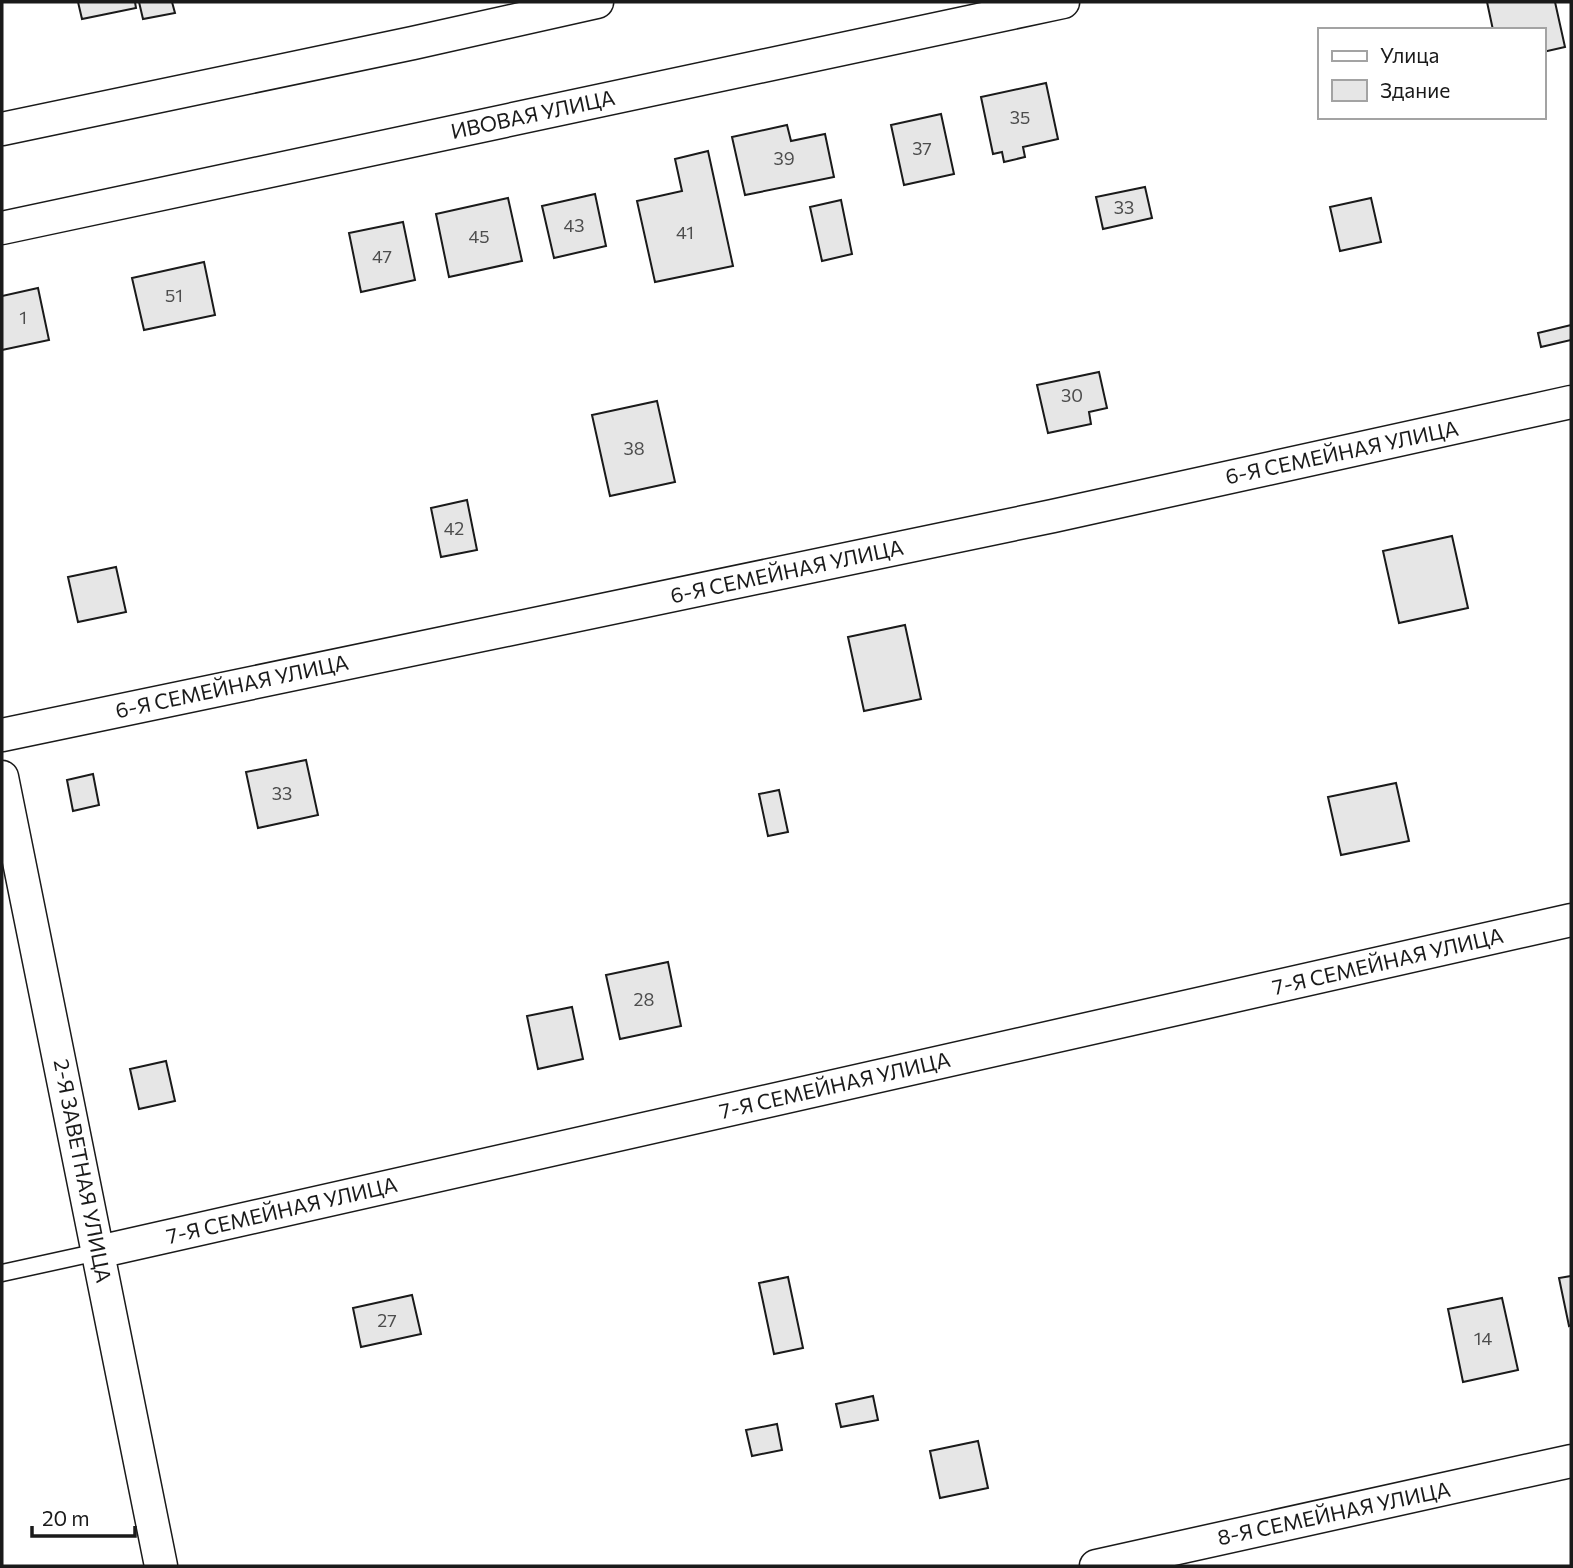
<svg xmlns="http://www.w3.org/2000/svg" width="1573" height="1568" font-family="Commissioner,sans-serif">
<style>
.building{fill:#e6e6e6;stroke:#1a1a1a;stroke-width:2}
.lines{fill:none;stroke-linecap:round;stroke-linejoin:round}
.service-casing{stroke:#1a1a1a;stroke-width:19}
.minor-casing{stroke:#1a1a1a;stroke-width:35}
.service{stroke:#fff;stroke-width:16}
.minor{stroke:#fff;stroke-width:32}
.labels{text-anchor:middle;stroke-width:5;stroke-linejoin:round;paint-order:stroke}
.number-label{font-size:18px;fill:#4d4d4d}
.street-label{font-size:21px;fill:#1a1a1a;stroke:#fff}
</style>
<rect width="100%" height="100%" fill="#fff"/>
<path class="building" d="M 78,2 L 135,2 L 136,8 L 82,19 Z
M 139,2 L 172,2 L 175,13 L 143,19 Z
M 1487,2 L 1555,2 L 1565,47 L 1543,52 L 1543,30 L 1493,30 Z
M 1046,83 L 1058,139 L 1023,147 L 1025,157 L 1004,162 L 1002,152 L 993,154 L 981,97 Z
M 941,114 L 954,174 L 904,185 L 891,125 Z
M 787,125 L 791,141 L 825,134 L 834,177 L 745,195 L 732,137 Z
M 708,151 L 733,266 L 655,282 L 637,201 L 682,191 L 675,159 Z
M 1145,187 L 1152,218 L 1103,229 L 1096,197 Z
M 595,194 L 606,246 L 554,258 L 542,206 Z
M 508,198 L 522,261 L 449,277 L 436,214 Z
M 1371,198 L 1381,242 L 1340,251 L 1330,207 Z
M 841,200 L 852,254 L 822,261 L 810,207 Z
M 403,222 L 415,280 L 361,292 L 349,233 Z
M 204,262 L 215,315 L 144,330 L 132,278 Z
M 38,288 L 49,340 L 2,350 L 2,296 Z
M 1571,325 L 1571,340 L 1541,347 L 1538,333 Z
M 1099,372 L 1107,408 L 1089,412 L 1091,424 L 1048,433 L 1037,385 Z
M 657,401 L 675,482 L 610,496 L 592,415 Z
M 467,500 L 477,550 L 441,557 L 431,508 Z
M 1452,536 L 1468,608 L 1399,623 L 1383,551 Z
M 116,567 L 126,612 L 78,622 L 68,577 Z
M 905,625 L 921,699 L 864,711 L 848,637 Z
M 306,760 L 318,815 L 258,828 L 246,772 Z
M 93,774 L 99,805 L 73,811 L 67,780 Z
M 1396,783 L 1409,841 L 1341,855 L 1328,797 Z
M 779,790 L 788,832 L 768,836 L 759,794 Z
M 668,962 L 681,1026 L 620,1039 L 606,975 Z
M 572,1007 L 583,1059 L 538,1069 L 527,1016 Z
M 166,1061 L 175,1101 L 139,1109 L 130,1069 Z
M 1571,1276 L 1571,1325 L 1569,1326 L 1559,1278 Z
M 788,1277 L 803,1348 L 774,1354 L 759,1283 Z
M 412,1295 L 421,1334 L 361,1347 L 353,1308 Z
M 1502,1298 L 1518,1370 L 1463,1382 L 1448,1309 Z
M 873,1396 L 878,1420 L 841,1427 L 836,1404 Z
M 777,1424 L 782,1450 L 752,1456 L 746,1430 Z
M 978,1441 L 988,1488 L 940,1498 L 930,1451 Z"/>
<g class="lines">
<g class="service-casing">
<path id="service" d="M 2,1273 L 98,1252"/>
</g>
<g class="minor-casing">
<path id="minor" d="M 2,129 L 413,43 L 597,2
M 2,228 L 1063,2
M 2,735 L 1053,516 L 1571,402
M 2,777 L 161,1566
M 98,1252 L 1571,920
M 1096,1566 L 1571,1461"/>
</g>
<use href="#service" class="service"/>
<use href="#minor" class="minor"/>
</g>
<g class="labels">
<g class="number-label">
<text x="1020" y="124">35</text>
<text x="922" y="155">37</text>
<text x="784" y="165">39</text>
<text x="1124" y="214">33</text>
<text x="574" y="232">43</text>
<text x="685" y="239">41</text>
<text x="479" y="243">45</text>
<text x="382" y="263">47</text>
<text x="174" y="302">51</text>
<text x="23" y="324">1</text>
<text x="1072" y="402">30</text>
<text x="634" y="455">38</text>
<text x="454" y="535">42</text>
<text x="282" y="800">33</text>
<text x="644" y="1006">28</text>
<text x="387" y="1327">27</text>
<text x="1483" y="1345">14</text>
</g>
<g class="street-label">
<text transform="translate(533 115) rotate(-12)" y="7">ИВОВАЯ УЛИЦА</text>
<text transform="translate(1342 453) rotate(-12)" y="7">6-Я СЕМЕЙНАЯ УЛИЦА</text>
<text transform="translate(787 572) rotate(-12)" y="7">6-Я СЕМЕЙНАЯ УЛИЦА</text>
<text transform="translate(232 687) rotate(-12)" y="7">6-Я СЕМЕЙНАЯ УЛИЦА</text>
<text transform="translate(1388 962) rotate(-13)" y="7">7-Я СЕМЕЙНАЯ УЛИЦА</text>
<text transform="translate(835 1086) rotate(-13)" y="7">7-Я СЕМЕЙНАЯ УЛИЦА</text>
<text transform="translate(82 1171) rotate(79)" y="7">2-Я ЗАВЕТНАЯ УЛИЦА</text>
<text transform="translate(282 1211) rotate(-13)" y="7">7-Я СЕМЕЙНАЯ УЛИЦА</text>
<text transform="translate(1334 1514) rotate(-12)" y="7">8-Я СЕМЕЙНАЯ УЛИЦА</text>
</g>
</g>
<rect width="1573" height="1568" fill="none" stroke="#1a1a1a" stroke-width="7"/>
<rect x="1318" y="28" width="228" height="91" fill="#ffffff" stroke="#a3a3a3" stroke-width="2"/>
<rect x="1332" y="51" width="35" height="10" fill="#ffffff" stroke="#a3a3a3" stroke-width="2"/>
<text x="1380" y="63" font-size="21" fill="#1a1a1a">Улица</text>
<rect x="1332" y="80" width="35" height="21" fill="#e6e6e6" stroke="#a3a3a3" stroke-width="2"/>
<text x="1380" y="98" font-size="21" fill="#1a1a1a">Здание</text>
<path d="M32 1526v10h103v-10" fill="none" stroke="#1a1a1a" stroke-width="3.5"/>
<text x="42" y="1526" font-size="21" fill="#1a1a1a" stroke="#ffffff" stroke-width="5" paint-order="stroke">20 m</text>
</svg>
